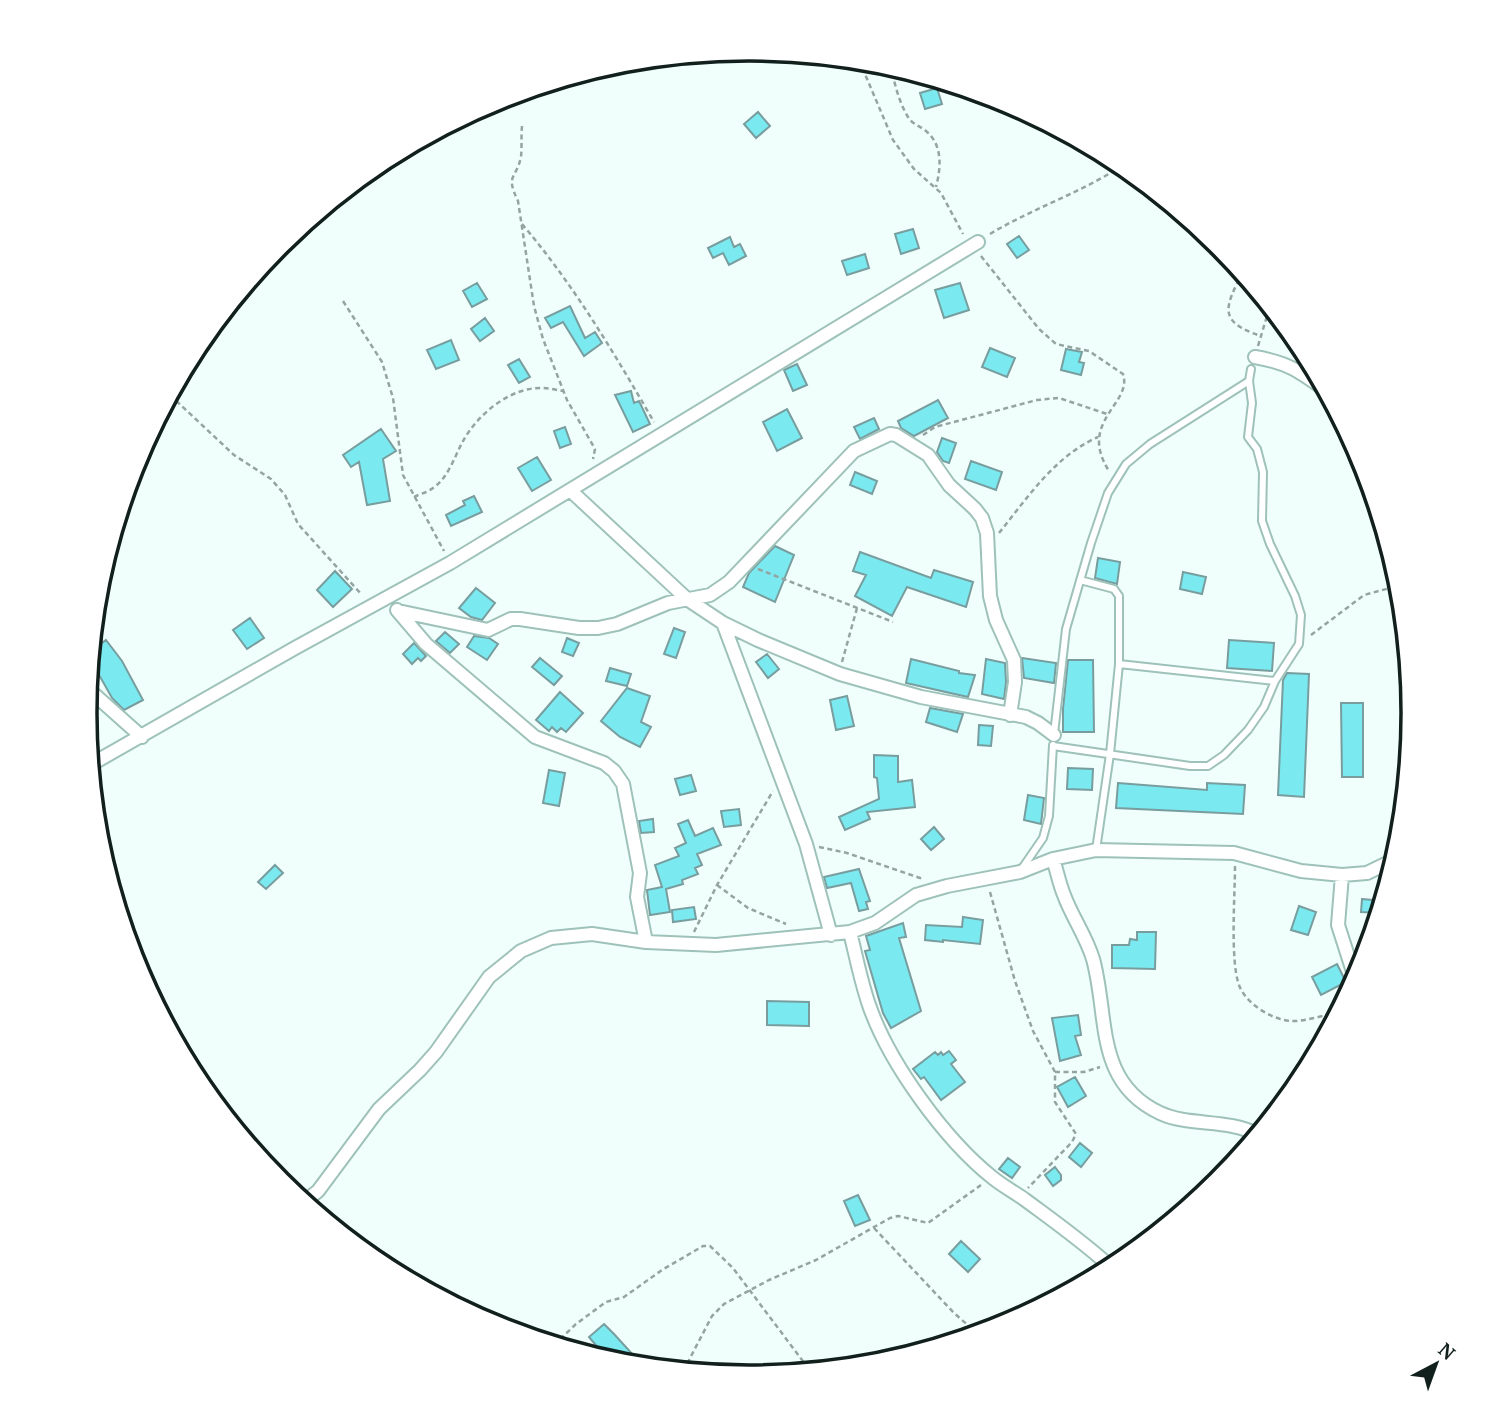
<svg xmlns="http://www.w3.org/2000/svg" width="1499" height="1427" font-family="'PT Serif',serif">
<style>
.building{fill:#7beaf0;stroke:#789d9f;stroke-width:2}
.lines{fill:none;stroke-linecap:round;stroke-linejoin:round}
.lane-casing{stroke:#9ec2b9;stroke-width:10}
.street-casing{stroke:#9ec2b9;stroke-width:16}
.path{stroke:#95a4a0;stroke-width:2.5;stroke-dasharray:5 3.5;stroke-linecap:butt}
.lane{stroke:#fff;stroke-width:6}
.street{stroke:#fff;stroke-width:12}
.rim{fill:none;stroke:#12201d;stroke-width:3.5}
</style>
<rect width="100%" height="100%" fill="#f0fffb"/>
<path class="building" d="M 937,88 L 942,104 L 925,109 L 920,93 Z
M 758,112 L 770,126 L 756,138 L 744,124 Z
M 913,229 L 919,248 L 901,254 L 895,234 Z
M 1019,236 L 1029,250 L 1017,258 L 1007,244 Z
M 730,237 L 734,247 L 740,244 L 746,256 L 729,265 L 723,253 L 713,258 L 708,248 Z
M 865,254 L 869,268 L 847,275 L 842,261 Z
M 477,283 L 487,299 L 472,307 L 463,291 Z
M 960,283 L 969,310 L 944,318 L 935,290 Z
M 570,306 L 585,338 L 595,332 L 602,343 L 584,356 L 563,322 L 551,328 L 545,318 Z
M 485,318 L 494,331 L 480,341 L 471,329 Z
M 451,340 L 459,360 L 436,369 L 427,350 Z
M 990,348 L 1015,358 L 1007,377 L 982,367 Z
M 1066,349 L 1082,352 L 1079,362 L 1084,363 L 1081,375 L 1061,370 Z
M 519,359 L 530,377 L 519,383 L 508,365 Z
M 797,364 L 807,385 L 793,391 L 784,370 Z
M 631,391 L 634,403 L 639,401 L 650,424 L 633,432 L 615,395 Z
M 938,400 L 948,418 L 914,436 L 901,428 L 898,421 Z
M 787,409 L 802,438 L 777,451 L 763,422 Z
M 874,418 L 879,429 L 860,439 L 854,427 Z
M 565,427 L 571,444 L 560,448 L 554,431 Z
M 381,429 L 396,451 L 383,459 L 390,501 L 367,505 L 359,462 L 351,467 L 343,455 Z
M 942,438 L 956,443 L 949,463 L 943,461 L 937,452 Z
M 537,457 L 551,480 L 532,491 L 518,468 Z
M 971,461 L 1002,472 L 996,490 L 965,479 Z
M 855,472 L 877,481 L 872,494 L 850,485 Z
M 474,496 L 482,512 L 451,526 L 446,515 L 465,505 L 463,501 Z
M 775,546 L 794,555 L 775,602 L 743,587 L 749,573 Z
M 860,552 L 931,578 L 934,570 L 973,582 L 966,607 L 907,587 L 892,616 L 855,596 L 866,575 L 853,571 Z
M 1098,558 L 1120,562 L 1117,584 L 1095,578 Z
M 335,571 L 352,589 L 333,607 L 317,590 Z
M 1183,572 L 1206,577 L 1202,594 L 1180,589 Z
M 476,588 L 495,603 L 482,620 L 471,617 L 459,608 Z
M 250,618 L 264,638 L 247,649 L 233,630 Z
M 674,628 L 685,632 L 676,658 L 664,654 Z
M 445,632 L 459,644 L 450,653 L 436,641 Z
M 474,636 L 489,638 L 498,644 L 487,660 L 467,647 Z
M 567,638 L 579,643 L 573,656 L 562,652 Z
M 106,640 L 122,661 L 143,700 L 124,710 L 112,698 L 98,673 L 96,674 L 90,667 L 91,651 Z
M 1229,640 L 1274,643 L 1272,671 L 1227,668 Z
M 414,643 L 426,656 L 421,661 L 418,658 L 412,664 L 403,654 Z
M 767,654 L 779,669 L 768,678 L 756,662 Z
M 540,658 L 562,676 L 554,685 L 532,667 Z
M 1022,658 L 1056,663 L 1054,683 L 1024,678 Z
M 911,659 L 959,671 L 959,673 L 975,675 L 968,697 L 906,683 Z
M 986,659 L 1005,663 L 1006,682 L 1004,699 L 982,694 Z
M 1068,660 L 1093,660 L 1094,732 L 1063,732 L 1063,709 Z
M 610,668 L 631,674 L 627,686 L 606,681 Z
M 1287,673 L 1309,674 L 1304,797 L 1278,795 L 1283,680 Z
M 627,688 L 650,696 L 641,722 L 651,727 L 640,747 L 620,737 L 601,721 Z
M 560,692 L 583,713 L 566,732 L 561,728 L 557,732 L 552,727 L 549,731 L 536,720 Z
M 847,696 L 854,726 L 836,730 L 830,700 Z
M 1341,703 L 1363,703 L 1363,777 L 1342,777 Z
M 930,708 L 963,714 L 957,732 L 926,722 Z
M 979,725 L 993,726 L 991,746 L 978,745 Z
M 874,755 L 898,756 L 898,782 L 912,780 L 915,807 L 867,812 L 870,819 L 845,830 L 839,817 L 879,799 L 877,778 L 874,777 Z
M 1068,768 L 1093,769 L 1092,790 L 1067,789 Z
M 549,770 L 565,773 L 559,806 L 543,803 Z
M 691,775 L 696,791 L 680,795 L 675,779 Z
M 1118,783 L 1207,790 L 1207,783 L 1245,785 L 1243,814 L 1116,808 Z
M 1028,795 L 1044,798 L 1041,824 L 1024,820 Z
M 739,809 L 741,825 L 724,827 L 721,811 Z
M 653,819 L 654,832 L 641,833 L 639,821 Z
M 688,820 L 695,836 L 713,828 L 721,845 L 697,854 L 702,865 L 695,868 L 698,874 L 682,880 L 683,884 L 666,889 L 670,912 L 650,915 L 647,890 L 662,887 L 655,865 L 679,856 L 675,848 L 686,843 L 678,824 Z
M 934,827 L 944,839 L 931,850 L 921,839 Z
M 275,865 L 283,873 L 266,889 L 258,882 Z
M 859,869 L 870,901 L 866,902 L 868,909 L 859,911 L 851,883 L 827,888 L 824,877 Z
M 1362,899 L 1384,901 L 1380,913 L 1361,912 Z
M 1299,906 L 1316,912 L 1308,935 L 1291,930 Z
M 694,907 L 696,919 L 673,922 L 672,910 Z
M 963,917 L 983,920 L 980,944 L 943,940 L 943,942 L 925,940 L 926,925 L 962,927 Z
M 903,923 L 906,937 L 899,938 L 921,1011 L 891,1028 L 883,1013 L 865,951 L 870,950 L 866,936 Z
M 1137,932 L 1156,932 L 1155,969 L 1112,968 L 1112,945 L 1129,945 L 1130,939 L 1137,940 Z
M 1337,964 L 1346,982 L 1321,995 L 1312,977 Z
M 767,1001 L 809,1002 L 809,1026 L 767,1025 Z
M 1078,1015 L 1081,1035 L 1075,1036 L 1081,1055 L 1060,1061 L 1052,1018 Z
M 949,1051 L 956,1060 L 951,1064 L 965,1082 L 941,1100 L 924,1077 L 921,1079 L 913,1069 L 935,1052 L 938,1055 L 941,1052 L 943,1055 Z
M 1075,1077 L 1086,1096 L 1068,1107 L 1057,1087 Z
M 1080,1143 L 1092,1153 L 1081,1167 L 1069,1157 Z
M 1008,1158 L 1020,1167 L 1012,1178 L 999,1169 Z
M 1055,1167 L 1061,1175 L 1061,1180 L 1053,1186 L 1045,1175 Z
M 858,1195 L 870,1220 L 855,1226 L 844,1201 Z
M 961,1241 L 980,1259 L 968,1272 L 949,1254 Z
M 604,1324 L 614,1334 L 645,1368 L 610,1362 L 589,1337 Z"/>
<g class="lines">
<g class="lane-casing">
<path id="lane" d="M 1080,580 L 1114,589 L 1119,596 L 1119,664 L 1110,754 L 1096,850
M 1119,664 L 1275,681
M 1054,734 L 1066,629 L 1091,543 L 1108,493 L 1126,464 L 1150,444 L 1249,381
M 1053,746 L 1190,766 L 1208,766 L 1224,755 L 1248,730 L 1264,707 L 1275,681 L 1299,644 L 1301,615 L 1295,596 L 1270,544 L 1262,521 L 1263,472 L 1257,449 L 1248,437 L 1252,403 L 1249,381 L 1251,369
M 1021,870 L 1043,838 L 1049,816 L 1053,745"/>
</g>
<g class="street-casing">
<path id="street" d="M 1255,357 C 1289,363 1299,371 1327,391
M 571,491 L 687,599 L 723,623 L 758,640 L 840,674 L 921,697 L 1026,717 L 1038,723 L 1054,735
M 397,610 L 426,644 L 535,737 L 604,763 L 614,771 L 623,784 L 640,873 L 637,897 L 646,942
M 398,611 L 488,630 L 511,619 L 520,619 L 579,628 L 598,628 L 617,624 L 668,603 L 710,595 L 729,582 L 854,451 L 890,434 L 896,435 L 928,455 L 949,485 L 975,509 L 982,518 L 987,533 L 990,596 L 996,620 L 1014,660 L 1015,682 L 1010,715
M 723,623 L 806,844 L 831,935
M 87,688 L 142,737
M 90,765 L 295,648 L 450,563 L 978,242
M 1053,859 C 1057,871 1059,883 1064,895 C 1072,917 1086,936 1093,959 C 1109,1017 1094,1082 1160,1113 C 1190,1127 1227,1118 1259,1135
M 1342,875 L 1338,925 L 1356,981
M 850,932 C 856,956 861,982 869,1005 C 889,1063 945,1140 993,1178 C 1003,1186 1014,1192 1024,1199 C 1055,1222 1085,1243 1113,1269
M 303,1203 L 318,1191 L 379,1109 L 420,1070 L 436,1052 L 489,977 L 521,951 L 551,938 L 592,934 L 646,942 L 716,945 L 850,932 L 875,923 L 916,895 L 947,886 L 1020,872 L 1053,859 L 1096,850 L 1234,853 L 1301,871 L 1342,875 L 1367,873 L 1396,859"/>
</g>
<path class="path" d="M 859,60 L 893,140 L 914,169 L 941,193 L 963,234
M 891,65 C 894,83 899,102 908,117 C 912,124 920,126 926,131 C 943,145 941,168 936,187
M 522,126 C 521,136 522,147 521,157 C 516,180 505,174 518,201 L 534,306 L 543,339 L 567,400 L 595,449 L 593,459
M 522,224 C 574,285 614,353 654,422
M 990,234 C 1033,208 1081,193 1123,165
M 981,256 L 1039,329 L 1056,344 L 1089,351 L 1123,374 C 1133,404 1077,421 1109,471
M 1243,272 C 1224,308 1218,322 1261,336
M 343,301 L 382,362 L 393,398 L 403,475 L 444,551
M 1258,346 L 1270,306
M 170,395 L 234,455 L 271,479 L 285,495 L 298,524 L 362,595
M 923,435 L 935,427 L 1037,400 L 1059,398 L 1107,414
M 414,497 C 420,494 428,492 433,488 C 448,478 454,458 462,443 C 476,416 509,387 542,388 C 549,388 556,390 563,391
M 999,533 C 1028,497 1055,456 1098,437
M 758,569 L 893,622
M 1311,635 L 1364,595 L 1401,585
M 842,662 L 857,608
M 819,847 L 847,853 L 923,879
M 1235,866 C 1235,895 1230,960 1239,985 C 1246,1004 1271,1019 1290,1021 C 1306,1022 1323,1014 1339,1014
M 717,885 L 748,908 L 786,924
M 990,892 L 1015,981 L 1033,1031 L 1055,1072 L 1055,1102 L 1076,1134 L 1072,1142 L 1028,1188
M 694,932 L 717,885 L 773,791
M 1055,1072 L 1084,1072 L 1100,1067
M 874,1228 L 954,1313 L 979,1335
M 554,1345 L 576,1324 L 606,1302 L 624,1297 L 662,1270 L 703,1246 L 710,1246 L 733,1268 L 811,1372
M 686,1372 L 689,1360 L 712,1316 L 724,1304 L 769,1280 L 816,1260 L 890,1218 L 898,1216 L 928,1223 L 981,1185"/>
<use href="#lane" class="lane"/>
<use href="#street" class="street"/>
</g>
<path d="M0 0H1499V1427H0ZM97 713a652 652 0 1 1 1304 0a652 652 0 1 1-1304 0Z" fill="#fff" fill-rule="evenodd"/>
<path class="rim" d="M97 713a652 652 0 1 1 1304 0a652 652 0 1 1-1304 0Z"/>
<g transform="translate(1436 1364) rotate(41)" stroke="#ffffff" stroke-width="5" paint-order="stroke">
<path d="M0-5L12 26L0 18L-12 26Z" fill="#12201d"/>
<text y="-10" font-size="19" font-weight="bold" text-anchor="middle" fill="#12201d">N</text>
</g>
</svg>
